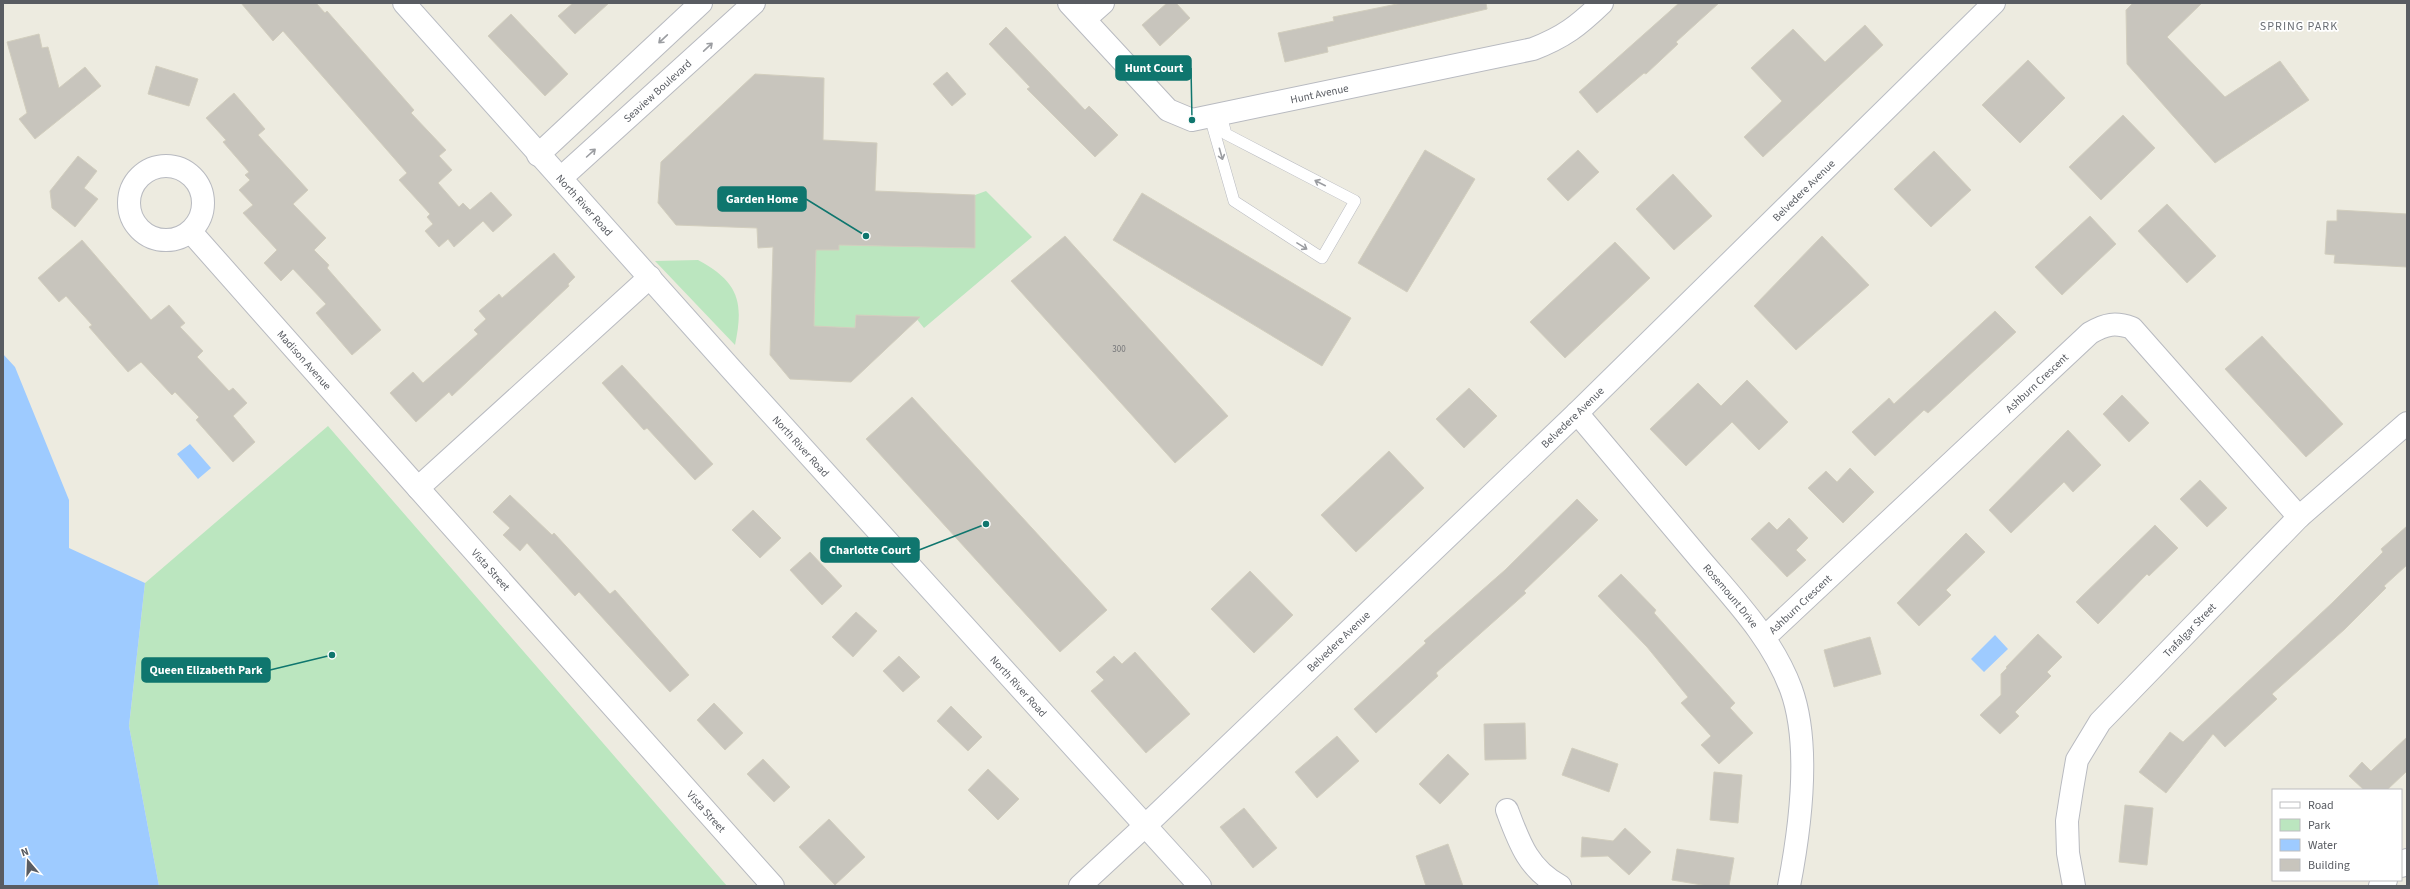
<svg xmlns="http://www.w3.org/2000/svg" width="2410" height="889" font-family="'Source Sans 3',sans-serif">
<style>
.green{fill:#bbe6bf}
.water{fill:#9ecbff}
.building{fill:#c8c5bd;stroke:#d2cebe}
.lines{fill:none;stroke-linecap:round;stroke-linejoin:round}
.lane-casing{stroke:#b8bac0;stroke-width:12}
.street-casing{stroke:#b8bac0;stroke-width:24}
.secondary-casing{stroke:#b9bcc3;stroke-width:24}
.lane{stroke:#fff;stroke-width:11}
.street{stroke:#fff;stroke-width:22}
.secondary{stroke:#fff;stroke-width:22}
.oneway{stroke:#9b9da1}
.labels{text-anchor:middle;stroke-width:3.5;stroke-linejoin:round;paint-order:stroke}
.number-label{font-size:9px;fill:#757679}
.street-label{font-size:11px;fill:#595c62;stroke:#fff}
.neighbourhood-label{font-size:12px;letter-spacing:1px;fill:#6a6e74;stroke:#fff}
.leader{fill:none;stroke:#0f766e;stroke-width:1.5}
.callout-dot{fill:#0f766e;stroke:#fff;stroke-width:1.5}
.callout{fill:#0f766e;stroke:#0f766e;stroke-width:1.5}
.callout-label{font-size:12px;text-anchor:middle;font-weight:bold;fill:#fff}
</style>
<rect width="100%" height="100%" fill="#edebe0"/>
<path class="green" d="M 986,191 L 1032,237 L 924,328 L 915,317 L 856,315 L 855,328 L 814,326 L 816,250 L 839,250 L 839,245 L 974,248 L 975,195 Z
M 698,260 C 739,282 744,302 735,345 L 655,261 Z
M 328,426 L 727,886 L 159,886 L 129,726 L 145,583 Z"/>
<path class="water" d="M 3,354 L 15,367 L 69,500 L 69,548 L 145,583 L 129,726 L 159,886 L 3,886 Z
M 190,444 L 211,468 L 198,479 L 177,454 Z
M 1995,635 L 2008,649 L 1984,672 L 1971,659 Z"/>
<path class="building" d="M 241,3 L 316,3 L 325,13 L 327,11 L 414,110 L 411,113 L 446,150 L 439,156 L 452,170 L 438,183 L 459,207 L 463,203 L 470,210 L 491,192 L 512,215 L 493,232 L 483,221 L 454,247 L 448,239 L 439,247 L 425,231 L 433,224 L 427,217 L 430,214 L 399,180 L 407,173 L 283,31 L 273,41 Z
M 573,3 L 609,3 L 575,34 L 558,16 Z
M 1167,3 L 1176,3 L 1190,18 L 1160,46 L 1142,25 Z
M 1402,3 L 1486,3 L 1487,9 L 1327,47 L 1328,52 L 1285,62 L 1278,33 L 1334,21 L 1333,17 Z
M 1679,3 L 1719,3 L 1676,42 L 1678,44 L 1646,74 L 1644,73 L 1597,113 L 1579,92 Z
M 2133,3 L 2202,3 L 2167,37 L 2225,97 L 2280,61 L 2309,100 L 2215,163 L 2127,64 L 2126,10 Z
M 511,14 L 568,74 L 545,96 L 488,36 Z
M 1865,25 L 1883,45 L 1763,157 L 1744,137 L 1782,101 L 1751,68 L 1793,29 L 1825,62 Z
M 1006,27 L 1085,110 L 1089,106 L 1118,135 L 1095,157 L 1027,89 L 1030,87 L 989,44 Z
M 39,34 L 42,48 L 48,47 L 59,88 L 85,67 L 101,86 L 35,139 L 19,119 L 27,113 L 7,42 Z
M 2028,60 L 2065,98 L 2020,143 L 1982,105 Z
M 156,66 L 198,79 L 189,106 L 148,94 Z
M 947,72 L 966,94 L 952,106 L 933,84 Z
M 755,74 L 824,78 L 823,140 L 877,143 L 875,191 L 975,195 L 975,248 L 839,245 L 839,250 L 816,250 L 814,326 L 855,328 L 856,315 L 920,317 L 851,382 L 790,379 L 770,355 L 773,247 L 758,248 L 757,228 L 676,225 L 658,203 L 661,162 Z
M 234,93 L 265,129 L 258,135 L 308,190 L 293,204 L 326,238 L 314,250 L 329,265 L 327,268 L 381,330 L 352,355 L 316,313 L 326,304 L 293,269 L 281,281 L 264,263 L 277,250 L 243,213 L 253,205 L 239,190 L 250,180 L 245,175 L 249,172 L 223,142 L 226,140 L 206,118 Z
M 2123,115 L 2155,148 L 2101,200 L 2069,167 Z
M 1425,150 L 1475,179 L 1407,292 L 1358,263 Z
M 1578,150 L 1599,172 L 1568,201 L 1547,179 Z
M 1934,151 L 1971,190 L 1931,227 L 1894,189 Z
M 78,156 L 97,171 L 84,188 L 98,199 L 75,227 L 52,208 L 50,191 Z
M 1673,174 L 1712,216 L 1674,250 L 1636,209 Z
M 1142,193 L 1351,318 L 1322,366 L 1113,240 Z
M 2167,204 L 2216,256 L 2187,283 L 2138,231 Z
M 2337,210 L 2407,214 L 2407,267 L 2334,263 L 2335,255 L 2325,254 L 2327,221 L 2337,221 Z
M 2090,216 L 2116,244 L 2062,295 L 2035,267 Z
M 1065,236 L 1228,416 L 1175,463 L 1011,281 Z
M 1822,236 L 1869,285 L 1796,350 L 1754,306 Z
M 82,240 L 151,320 L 169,305 L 185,323 L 180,327 L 203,351 L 197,357 L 229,391 L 233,388 L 247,403 L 233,416 L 255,442 L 233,462 L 196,420 L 199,417 L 175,392 L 172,395 L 141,362 L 128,372 L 89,327 L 92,325 L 66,296 L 59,302 L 38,278 Z
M 1615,242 L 1650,278 L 1565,358 L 1530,322 Z
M 554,253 L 575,277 L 568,284 L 569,286 L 452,396 L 449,392 L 416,422 L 390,393 L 413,372 L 423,383 L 478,334 L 474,330 L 486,319 L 479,311 L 499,294 L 502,298 Z
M 1995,311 L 2016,332 L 1928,413 L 1924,410 L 1875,456 L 1852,432 L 1889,398 L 1894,404 Z
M 2262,336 L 2343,424 L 2306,457 L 2225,369 Z
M 622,365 L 713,464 L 695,480 L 647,428 L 644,430 L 602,383 Z
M 1747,380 L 1788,422 L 1759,450 L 1732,422 L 1686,466 L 1650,429 L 1698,383 L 1721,406 Z
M 1469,388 L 1497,416 L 1464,448 L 1436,419 Z
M 2122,395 L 2149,423 L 2129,442 L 2103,414 Z
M 912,397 L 1107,610 L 1060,652 L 866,439 Z
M 2068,430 L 2101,465 L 2073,492 L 2064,482 L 2011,533 L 1989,510 Z
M 1389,451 L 1424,488 L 1356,552 L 1321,515 Z
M 1850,468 L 1874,492 L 1843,523 L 1808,488 L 1826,471 L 1837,482 Z
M 2200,480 L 2227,508 L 2207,527 L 2180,499 Z
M 510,495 L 552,535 L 554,533 L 610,594 L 615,590 L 689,675 L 670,692 L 579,592 L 575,596 L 527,543 L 520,551 L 503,535 L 510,528 L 493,512 Z
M 1577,499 L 1598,520 L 1524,591 L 1526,593 L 1436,673 L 1438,676 L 1376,733 L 1354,709 L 1426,643 L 1424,641 L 1505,570 Z
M 753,510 L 781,538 L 760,558 L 732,530 Z
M 1789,518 L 1808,538 L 1796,550 L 1806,560 L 1787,577 L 1751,539 L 1769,522 L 1777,530 Z
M 2155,525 L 2178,548 L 2149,576 L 2147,574 L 2098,624 L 2076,602 Z
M 2407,526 L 2407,565 L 2384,586 L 2386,588 L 2345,629 L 2272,694 L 2277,699 L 2225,747 L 2213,734 L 2166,793 L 2139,772 L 2170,732 L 2183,742 L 2332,603 L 2383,552 L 2381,549 Z
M 1966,533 L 1985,552 L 1946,590 L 1951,595 L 1919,626 L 1897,603 Z
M 810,552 L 842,586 L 822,605 L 790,570 Z
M 1250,571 L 1293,615 L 1254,653 L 1211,609 Z
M 1621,574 L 1656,610 L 1654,613 L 1735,703 L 1730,708 L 1753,733 L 1719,764 L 1701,745 L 1711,736 L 1681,703 L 1688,697 L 1647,647 L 1598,596 Z
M 856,612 L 877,631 L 853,657 L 832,637 Z
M 2038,634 L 2062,657 L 2047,672 L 2051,676 L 2015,712 L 2019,716 L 2000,734 L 1980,715 L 2001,695 L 2001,674 L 2007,668 L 2006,667 Z
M 1870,637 L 1881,674 L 1834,687 L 1824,650 Z
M 1135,652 L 1190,714 L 1146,753 L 1091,691 L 1104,680 L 1096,672 L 1114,656 L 1122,664 Z
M 899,656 L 920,677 L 903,692 L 883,671 Z
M 714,703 L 743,733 L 725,750 L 697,720 Z
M 951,706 L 982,737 L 968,751 L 937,721 Z
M 1525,723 L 1526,759 L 1485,760 L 1484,724 Z
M 1337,736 L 1359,761 L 1317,798 L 1295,772 Z
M 2407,737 L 2407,771 L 2387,790 L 2364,790 L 2349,776 L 2362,762 L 2371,771 Z
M 1572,748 L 1618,764 L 1609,792 L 1562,775 Z
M 1448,754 L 1469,774 L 1440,804 L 1419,784 Z
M 763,759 L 790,787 L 774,802 L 747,774 Z
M 988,769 L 1019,799 L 998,820 L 968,790 Z
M 1714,772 L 1742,775 L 1738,823 L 1710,820 Z
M 2125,805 L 2153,808 L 2147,865 L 2119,862 Z
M 1244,808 L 1277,848 L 1253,868 L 1220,827 Z
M 829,819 L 865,857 L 835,885 L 799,847 Z
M 1625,828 L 1651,852 L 1629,875 L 1608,856 L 1581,857 L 1582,837 L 1613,841 Z
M 1448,844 L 1463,886 L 1426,886 L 1416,856 Z
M 1677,849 L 1734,858 L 1729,886 L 1708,886 L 1672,880 Z"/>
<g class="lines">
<g class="lane-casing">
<path id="lane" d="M 1210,117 L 1234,201 L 1322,258 L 1355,201 L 1226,134 L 1221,115"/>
</g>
<g class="street-casing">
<g id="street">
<path id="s1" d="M 1069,3 L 1168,110 L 1192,120 L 1533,49 C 1564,37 1578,26 1602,3"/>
<path d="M 1085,19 L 1103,3"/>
<path d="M 538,155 L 701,3"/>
<circle cx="166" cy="203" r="37"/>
<path id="s2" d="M 561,178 L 754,3"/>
<path id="s3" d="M 191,232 L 418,488"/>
<path id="s4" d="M 650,277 L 418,488 L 773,886"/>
<path id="s5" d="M 1577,413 C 1618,461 1659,510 1700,559 C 1734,599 1772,638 1791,689 C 1811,744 1800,829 1789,886"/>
<path id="s6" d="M 1765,637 L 2090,333 C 2106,324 2115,322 2132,328 L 2299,517"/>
<path d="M 1507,810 C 1519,842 1528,869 1560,886"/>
<path d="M 2401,866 L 2407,860"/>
<path d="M 1080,886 L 1146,825"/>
<path id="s7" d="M 2074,886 L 2068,853 L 2067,821 L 2072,789 L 2077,760 L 2100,722 L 2299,517 L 2407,423"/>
<path d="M 2380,886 L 2386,880"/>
</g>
</g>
<g class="secondary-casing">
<g id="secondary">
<path id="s8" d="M 404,3 L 732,370 L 1200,886"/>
<path id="s9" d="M 1146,825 L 1577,413 L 1994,3"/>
</g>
</g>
<use href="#lane" class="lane"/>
<use href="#street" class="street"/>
<use href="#secondary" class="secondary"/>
</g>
<defs><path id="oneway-shaft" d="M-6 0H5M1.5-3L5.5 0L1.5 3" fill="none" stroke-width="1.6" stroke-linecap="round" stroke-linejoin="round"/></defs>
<g class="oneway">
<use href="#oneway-shaft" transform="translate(663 39) rotate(137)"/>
<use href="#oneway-shaft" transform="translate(708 47) rotate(-43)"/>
<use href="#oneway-shaft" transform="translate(591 153) rotate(-42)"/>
<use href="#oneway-shaft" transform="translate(1221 154) rotate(74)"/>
<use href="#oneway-shaft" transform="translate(1320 183) rotate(-153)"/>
<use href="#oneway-shaft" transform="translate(1302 246) rotate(32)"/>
</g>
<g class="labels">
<g class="number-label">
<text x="1119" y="352">300</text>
</g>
<g class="street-label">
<text dy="4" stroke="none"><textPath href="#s2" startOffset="130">Seaview Boulevard</textPath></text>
<text dy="4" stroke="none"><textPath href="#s1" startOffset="302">Hunt Avenue</textPath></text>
<text dy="4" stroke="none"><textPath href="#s9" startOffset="914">Belvedere Avenue</textPath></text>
<text dy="4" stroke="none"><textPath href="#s8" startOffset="271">North River Road</textPath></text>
<text dy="4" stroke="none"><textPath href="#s3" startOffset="171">Madison Avenue</textPath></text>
<text dy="4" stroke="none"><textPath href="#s6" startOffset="372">Ashburn Crescent</textPath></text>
<text dy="4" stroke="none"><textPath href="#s9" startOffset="590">Belvedere Avenue</textPath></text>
<text dy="4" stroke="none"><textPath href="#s8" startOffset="595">North River Road</textPath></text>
<text dy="4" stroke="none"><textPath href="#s4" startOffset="423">Vista Street</textPath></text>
<text dy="4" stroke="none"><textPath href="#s5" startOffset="239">Rosemount Drive</textPath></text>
<text dy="4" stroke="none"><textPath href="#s6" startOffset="48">Ashburn Crescent</textPath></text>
<text dy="4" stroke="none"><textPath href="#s7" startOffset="300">Trafalgar Street</textPath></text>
<text dy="4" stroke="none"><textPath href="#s9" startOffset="266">Belvedere Avenue</textPath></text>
<text dy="4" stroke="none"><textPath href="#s8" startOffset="919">North River Road</textPath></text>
<text dy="4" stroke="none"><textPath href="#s4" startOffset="747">Vista Street</textPath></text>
</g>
<g class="neighbourhood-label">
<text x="2299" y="30">SPRING PARK</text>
</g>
</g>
<path class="leader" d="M1192 120L1191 68M866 236L806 199M986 524L919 550M332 655L270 670"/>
<g class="callout-dot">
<circle cx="1192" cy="120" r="4"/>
<circle cx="866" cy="236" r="4"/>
<circle cx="986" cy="524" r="4"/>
<circle cx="332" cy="655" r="4"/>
</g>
<g class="callout">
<rect x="1116" y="56" width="75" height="24" rx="4"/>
<rect x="718" y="187" width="88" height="24" rx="4"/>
<rect x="821" y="538" width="98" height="24" rx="4"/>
<rect x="142" y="658" width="128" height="24" rx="4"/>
</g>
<g class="callout-label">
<text x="1154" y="72">Hunt Court</text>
<text x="762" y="203">Garden Home</text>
<text x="870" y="554">Charlotte Court</text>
<text x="206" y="674">Queen Elizabeth Park</text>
</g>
<rect width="2410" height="889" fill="none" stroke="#595c62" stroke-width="8"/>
<rect x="2272" y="789" width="130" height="92" fill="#ffffff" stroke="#bdbec0"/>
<rect x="2280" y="802" width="20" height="6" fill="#ffffff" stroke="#bdbec0"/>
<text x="2308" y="809" font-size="12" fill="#595c62">Road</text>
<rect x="2280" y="819" width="20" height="12" fill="#bbe6bf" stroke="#bdbec0"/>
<text x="2308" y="829" font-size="12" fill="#595c62">Park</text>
<rect x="2280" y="839" width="20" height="12" fill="#9ecbff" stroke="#bdbec0"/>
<text x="2308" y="849" font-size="12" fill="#595c62">Water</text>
<rect x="2280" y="859" width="20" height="12" fill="#c8c5bd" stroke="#bdbec0"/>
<text x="2308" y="869" font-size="12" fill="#595c62">Building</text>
<g transform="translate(28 861) rotate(341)" stroke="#ffffff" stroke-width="3" paint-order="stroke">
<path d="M0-3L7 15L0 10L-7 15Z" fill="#595c62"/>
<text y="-6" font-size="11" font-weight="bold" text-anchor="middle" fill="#595c62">N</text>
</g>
</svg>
